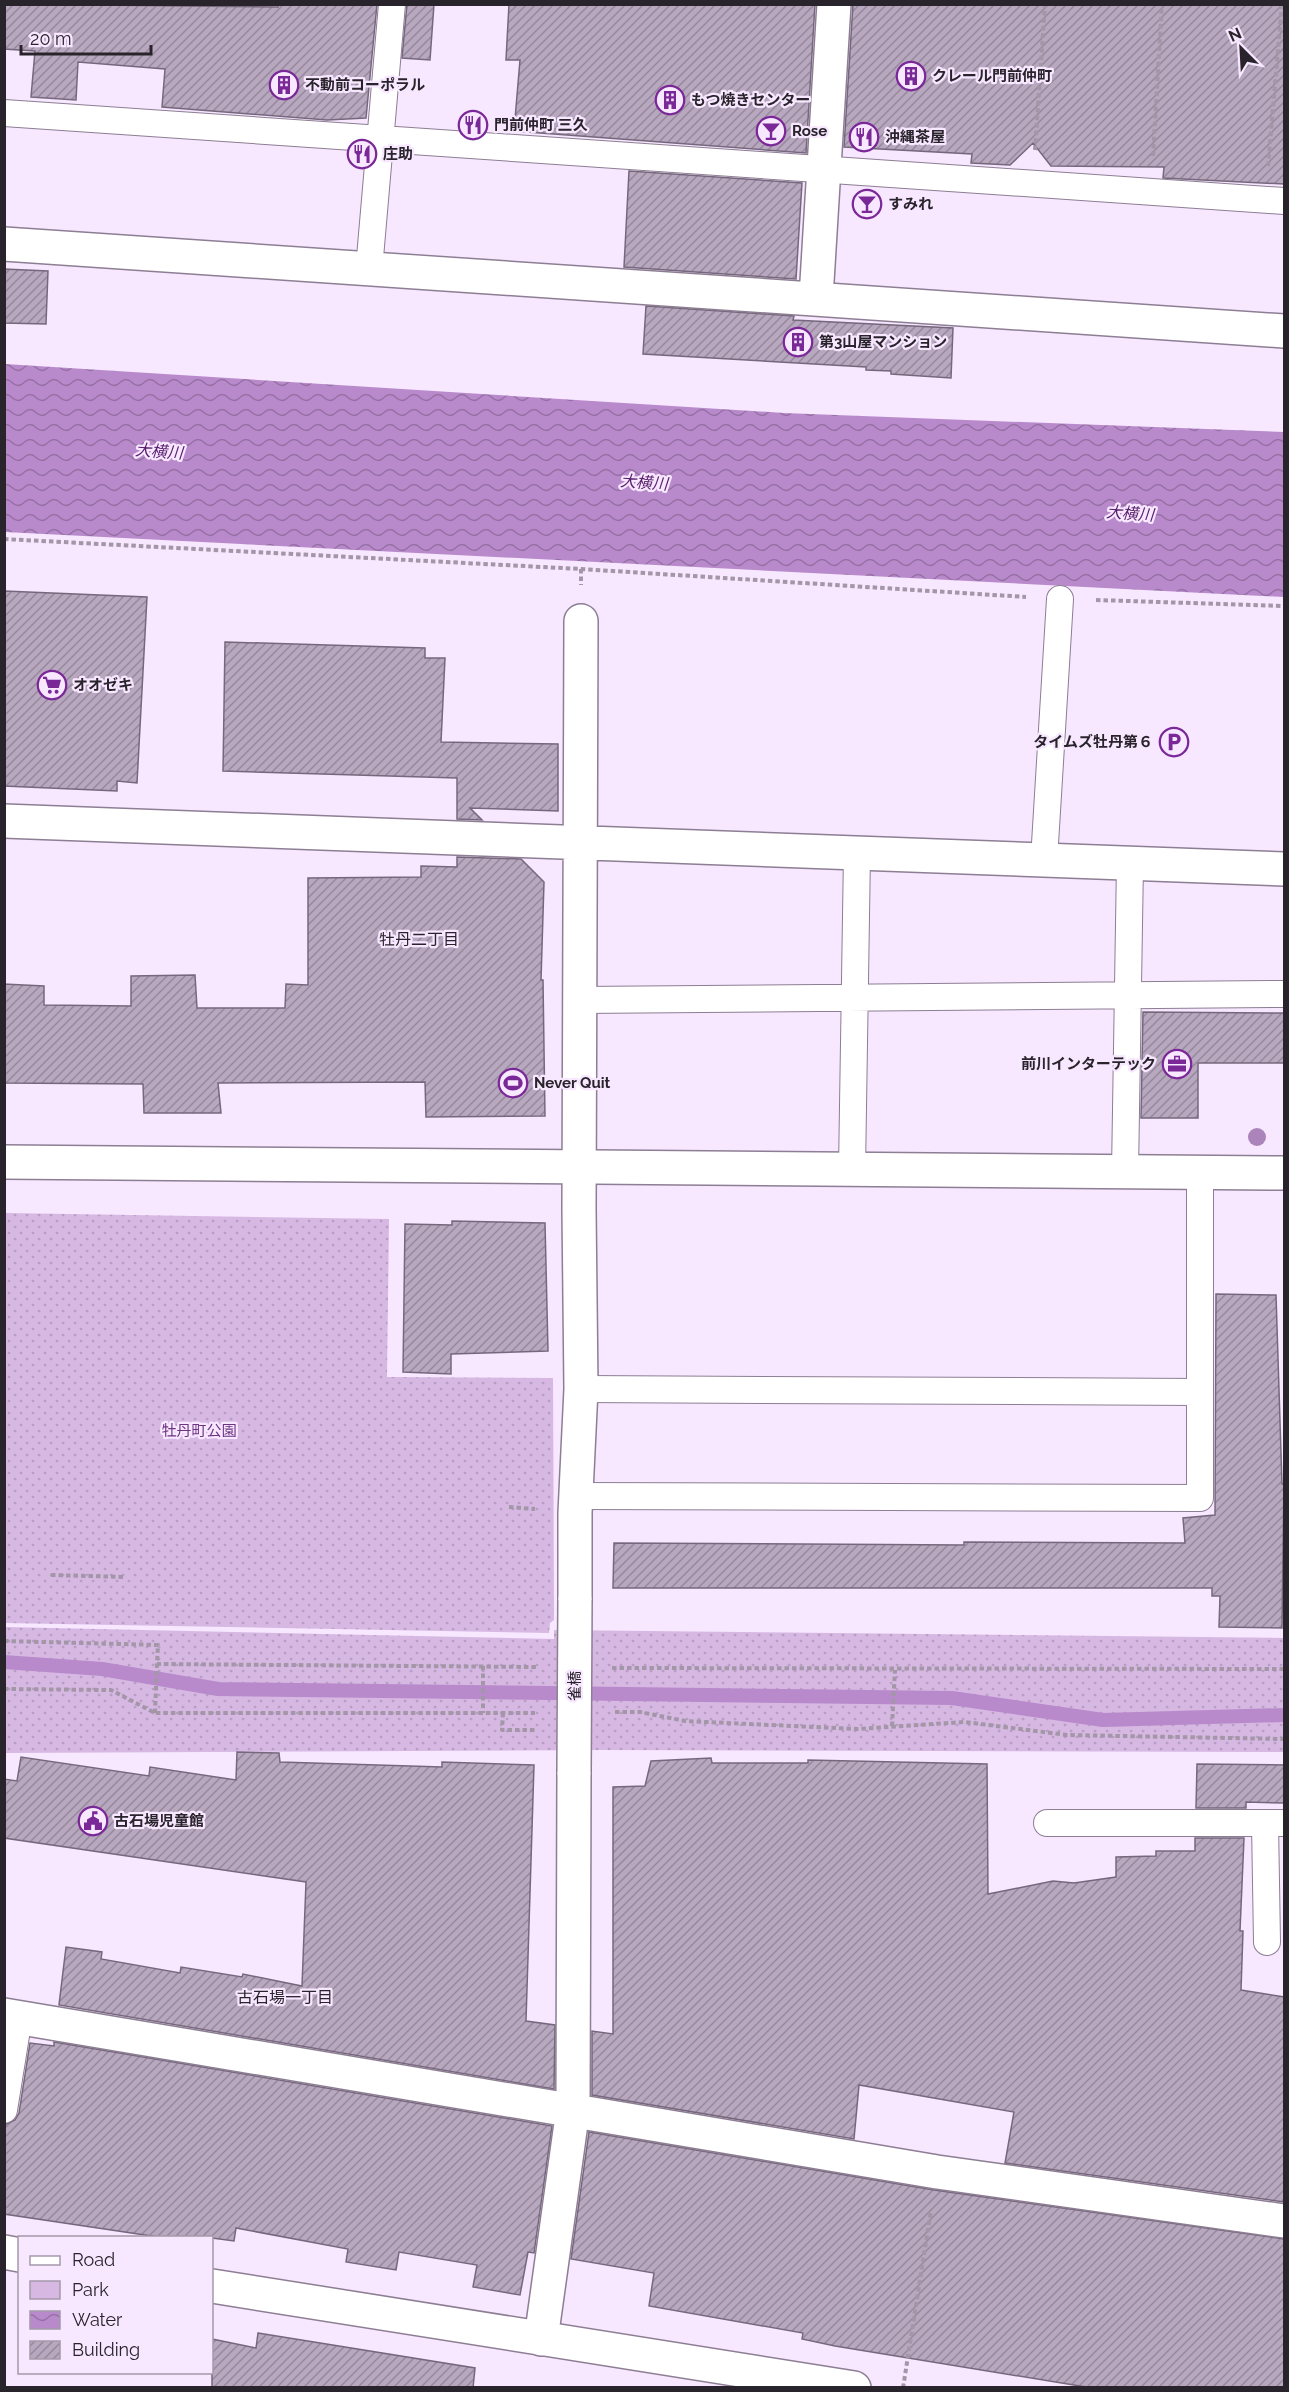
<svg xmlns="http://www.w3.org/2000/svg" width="1289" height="2392" font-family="Raleway,'Noto Sans JP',sans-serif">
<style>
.green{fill:url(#green-dots)}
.water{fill:url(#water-waves)}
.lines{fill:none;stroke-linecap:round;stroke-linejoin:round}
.stream{stroke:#b88acb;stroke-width:14}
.building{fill:url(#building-hatch);stroke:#76687c;stroke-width:1.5}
.service-casing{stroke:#8d7e93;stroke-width:28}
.minor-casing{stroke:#8d7e93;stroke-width:36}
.tertiary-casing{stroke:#8d7e93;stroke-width:36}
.path{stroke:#a296a7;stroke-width:4;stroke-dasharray:4.5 3;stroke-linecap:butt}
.service{stroke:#fff;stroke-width:26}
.minor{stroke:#fff;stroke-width:33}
.tertiary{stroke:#fff;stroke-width:33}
.minor-bridge-casing{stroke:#8d7e93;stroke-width:36;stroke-linecap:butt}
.minor-bridge{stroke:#fff;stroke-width:33}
.tree{fill:#aa84ba}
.labels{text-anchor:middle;stroke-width:4.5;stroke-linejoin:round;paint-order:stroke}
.poi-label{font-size:15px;font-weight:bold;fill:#29232b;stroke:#f7e7ff;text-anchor:start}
.park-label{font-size:15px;fill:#6b3381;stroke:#f7e7ff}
.street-label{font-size:15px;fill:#29232b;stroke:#f7e7ff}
.water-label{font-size:16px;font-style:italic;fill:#581f6d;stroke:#f7e7ff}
.neighbourhood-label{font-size:16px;fill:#29232b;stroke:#f7e7ff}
</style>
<defs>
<pattern id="green-dots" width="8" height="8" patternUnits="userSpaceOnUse" patternTransform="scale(1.5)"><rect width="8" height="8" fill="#d6b8e3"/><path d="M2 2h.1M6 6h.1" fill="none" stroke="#b89ec3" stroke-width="1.8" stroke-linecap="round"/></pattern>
<pattern id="water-waves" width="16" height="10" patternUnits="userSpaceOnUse" patternTransform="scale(1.5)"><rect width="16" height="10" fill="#b88acb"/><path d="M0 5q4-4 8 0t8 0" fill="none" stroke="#9670a5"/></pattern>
<pattern id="building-hatch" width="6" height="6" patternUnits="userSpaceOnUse" patternTransform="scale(1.5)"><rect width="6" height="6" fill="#b8a8bf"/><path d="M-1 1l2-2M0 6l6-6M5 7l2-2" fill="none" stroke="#96889b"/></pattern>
</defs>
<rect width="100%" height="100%" fill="#f7e7ff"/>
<path class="green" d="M 5,1213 L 389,1219 L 387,1377 L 553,1378 L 554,1620 L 550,1623 L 549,1633 L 5,1623 Z
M 5,1627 L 554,1639 L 554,1630 L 1284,1638 L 1284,1752 L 604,1750 L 5,1753 Z"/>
<path class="water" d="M 5,364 L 784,413 L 1284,432 L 1284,597 L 5,532 Z"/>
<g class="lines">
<path class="stream" d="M 4,1662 L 102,1669 L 218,1689 L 952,1698 L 1103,1720 L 1284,1715"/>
</g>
<path class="building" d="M 4,4 L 278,7 L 278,4 L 377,4 L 366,118 L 327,120 L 162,107 L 165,69 L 78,62 L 76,100 L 31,97 L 35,51 L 4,49 Z
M 407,4 L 434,4 L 430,60 L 402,58 Z
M 509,4 L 815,4 L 806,153 L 514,131 L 520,60 L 506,60 Z
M 853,4 L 1284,4 L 1284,184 L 1163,178 L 1164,167 L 1051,166 L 1033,143 L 1010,165 L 971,163 L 972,154 L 844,147 Z
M 629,171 L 802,183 L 796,279 L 624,267 Z
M 4,269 L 48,271 L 46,324 L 4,323 Z
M 646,306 L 794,316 L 793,320 L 953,328 L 951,378 L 891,374 L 891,371 L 866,370 L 866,367 L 643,354 Z
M 4,591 L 147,597 L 137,783 L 117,781 L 117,791 L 4,786 Z
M 225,642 L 425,648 L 425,658 L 445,658 L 441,742 L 558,744 L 558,811 L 470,808 L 482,820 L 457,819 L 457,778 L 223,771 Z
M 457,857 L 521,859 L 544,882 L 541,980 L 543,980 L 545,1116 L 426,1117 L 425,1082 L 218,1083 L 221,1113 L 144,1113 L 143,1084 L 4,1083 L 4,984 L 44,986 L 44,1005 L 131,1006 L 131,976 L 195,975 L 197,1008 L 285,1008 L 286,984 L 308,985 L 308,878 L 421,877 L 421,866 L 457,867 Z
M 1143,1012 L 1284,1013 L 1284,1063 L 1198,1063 L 1198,1118 L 1141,1118 Z
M 452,1221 L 545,1223 L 548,1351 L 451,1354 L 451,1374 L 403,1372 L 405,1224 L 452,1225 Z
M 1216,1294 L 1276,1295 L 1282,1484 L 1284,1484 L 1282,1628 L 1219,1627 L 1220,1596 L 1212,1596 L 1212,1588 L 613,1588 L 614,1543 L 964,1545 L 964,1542 L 1185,1543 L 1183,1518 L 1215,1515 Z
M 237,1752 L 279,1753 L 280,1762 L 442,1767 L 442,1762 L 534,1765 L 526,2021 L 555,2025 L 554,2089 L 59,2005 L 66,1947 L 102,1952 L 101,1959 L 180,1973 L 181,1967 L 242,1977 L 243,1974 L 302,1986 L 306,1882 L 4,1838 L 4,1779 L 17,1781 L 21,1757 L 149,1776 L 150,1767 L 236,1780 Z
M 711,1758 L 712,1763 L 808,1763 L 808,1760 L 987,1764 L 988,1894 L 1053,1881 L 1074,1883 L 1116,1877 L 1116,1857 L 1156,1856 L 1156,1851 L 1195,1851 L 1195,1838 L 1244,1838 L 1240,1931 L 1243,1931 L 1241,1990 L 1284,1997 L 1284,2202 L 1005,2163 L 1014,2112 L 859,2085 L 854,2139 L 592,2095 L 592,2031 L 613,2034 L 613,1787 L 645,1786 L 651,1761 Z
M 1197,1764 L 1284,1765 L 1284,1803 L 1246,1802 L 1246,1808 L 1196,1808 Z
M 54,2042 L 552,2126 L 534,2253 L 528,2252 L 520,2295 L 473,2287 L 477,2265 L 399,2252 L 396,2270 L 346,2262 L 348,2249 L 236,2228 L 234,2241 L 212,2238 L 165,2238 L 4,2214 L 4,2125 L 15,2120 L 19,2113 L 30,2043 L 54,2046 Z
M 589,2132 L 934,2190 L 1284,2239 L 1284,2388 L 1092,2388 L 835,2346 L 802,2339 L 803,2333 L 649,2306 L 654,2273 L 571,2259 Z
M 258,2333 L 475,2368 L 473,2388 L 212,2388 L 212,2339 L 256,2348 Z"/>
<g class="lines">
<g class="service-casing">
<path id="service" d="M 4,113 L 1284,201
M 369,269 L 392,4
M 1044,860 L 1060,599
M 580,1000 L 1284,994
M 852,1170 L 857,853
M 1125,1172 L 1130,863
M 581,1389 L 1199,1392
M 576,1496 L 1200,1498 L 1200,1173
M 1047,1823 L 1284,1823
M 1265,1823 L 1267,1942
M 4,2110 L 19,2017"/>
</g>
<g class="minor-casing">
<path id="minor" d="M 4,244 L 1284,331
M 816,298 L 834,4
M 4,821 L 1284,869
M 575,1600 L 575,1513 L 581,1389 L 579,1209 L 581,621
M 4,2015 L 937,2172 L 1284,2221
M 4,2252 L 20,2255
M 212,2286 L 854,2388
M 541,2339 L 573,2109 L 574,1772"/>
</g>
<g class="tertiary-casing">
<path id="tertiary" d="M 4,1162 L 1284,1173"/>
</g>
<path class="path" d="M 1035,150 L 1045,4
M 1153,156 L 1162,4
M 1268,166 L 1282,4
M 4,539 L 581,569 L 1026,597
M 581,569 L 581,585
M 1096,600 L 1284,606
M 509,1507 L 535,1509
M 51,1575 L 126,1577
M 4,1641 L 158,1645 L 157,1664 L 536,1667
M 483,1666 L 483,1713
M 612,1668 L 1284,1669
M 4,1689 L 111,1690 L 155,1713 L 535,1713
M 615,1712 L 640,1712 L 685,1721 L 857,1729 L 965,1722 L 1067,1735 L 1284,1739
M 155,1713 L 157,1664
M 503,1713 L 502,1730 L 535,1730
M 892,1726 L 895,1670
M 903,2388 L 931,2210"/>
<use href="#service" class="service"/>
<use href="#minor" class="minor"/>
<use href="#tertiary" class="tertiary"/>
<g class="minor-bridge-casing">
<path id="minor-bridge" d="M 574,1772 L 575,1600"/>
</g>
<use href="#minor-bridge" class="minor-bridge"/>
</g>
<circle class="tree" cx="1257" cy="1137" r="9"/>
<defs>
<g id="building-ring" transform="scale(1.5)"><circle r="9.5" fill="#f7e7ff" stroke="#7a2797" stroke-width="1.5"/><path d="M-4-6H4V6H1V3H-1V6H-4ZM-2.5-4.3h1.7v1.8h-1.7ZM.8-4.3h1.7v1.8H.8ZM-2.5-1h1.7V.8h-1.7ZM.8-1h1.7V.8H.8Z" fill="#7a2797"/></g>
<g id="restaurant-ring" transform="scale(1.5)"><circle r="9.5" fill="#f7e7ff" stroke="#7a2797" stroke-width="1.5"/><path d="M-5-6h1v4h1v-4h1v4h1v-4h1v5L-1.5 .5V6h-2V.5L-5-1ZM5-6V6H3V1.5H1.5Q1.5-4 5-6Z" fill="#7a2797"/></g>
<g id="bar-ring" transform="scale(1.5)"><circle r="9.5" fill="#f7e7ff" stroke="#7a2797" stroke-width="1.5"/><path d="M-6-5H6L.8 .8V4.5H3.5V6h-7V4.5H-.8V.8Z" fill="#7a2797"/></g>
<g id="supermarket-ring" transform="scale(1.5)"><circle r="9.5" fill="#f7e7ff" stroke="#7a2797" stroke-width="1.5"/><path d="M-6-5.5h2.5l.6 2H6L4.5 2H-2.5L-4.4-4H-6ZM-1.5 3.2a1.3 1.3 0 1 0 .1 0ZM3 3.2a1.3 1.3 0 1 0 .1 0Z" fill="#7a2797"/></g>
<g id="parking-ring" transform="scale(1.5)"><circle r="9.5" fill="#f7e7ff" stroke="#7a2797" stroke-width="1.5"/><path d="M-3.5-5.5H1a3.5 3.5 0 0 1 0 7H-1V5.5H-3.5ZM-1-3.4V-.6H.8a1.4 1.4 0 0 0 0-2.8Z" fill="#7a2797"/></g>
<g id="office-ring" transform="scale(1.5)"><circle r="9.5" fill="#f7e7ff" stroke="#7a2797" stroke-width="1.5"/><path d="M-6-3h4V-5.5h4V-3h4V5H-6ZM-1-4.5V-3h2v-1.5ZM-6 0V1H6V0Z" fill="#7a2797"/></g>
<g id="stadium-ring" transform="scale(1.5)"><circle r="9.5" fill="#f7e7ff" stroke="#7a2797" stroke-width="1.5"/><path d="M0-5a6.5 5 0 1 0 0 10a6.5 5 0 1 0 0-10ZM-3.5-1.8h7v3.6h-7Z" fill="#7a2797"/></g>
<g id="civic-ring" transform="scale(1.5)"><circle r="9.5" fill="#f7e7ff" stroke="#7a2797" stroke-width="1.5"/><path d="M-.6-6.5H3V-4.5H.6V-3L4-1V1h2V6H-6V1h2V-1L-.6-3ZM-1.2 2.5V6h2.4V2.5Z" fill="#7a2797"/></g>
</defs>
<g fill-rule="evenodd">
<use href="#building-ring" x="911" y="76"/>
<use href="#building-ring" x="284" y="85"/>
<use href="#building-ring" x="670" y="100"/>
<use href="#restaurant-ring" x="473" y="125"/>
<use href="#bar-ring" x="771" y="131"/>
<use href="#restaurant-ring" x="864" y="137"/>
<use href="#restaurant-ring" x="362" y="154"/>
<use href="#bar-ring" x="867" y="204"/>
<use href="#building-ring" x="798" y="342"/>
<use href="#supermarket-ring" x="52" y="685"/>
<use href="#parking-ring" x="1174" y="742"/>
<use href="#office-ring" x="1177" y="1064"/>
<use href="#stadium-ring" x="513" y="1083"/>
<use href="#civic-ring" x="93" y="1821"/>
</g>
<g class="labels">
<g class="poi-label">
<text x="932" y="81">クレール門前仲町</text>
<text x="305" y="90">不動前コーポラル</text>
<text x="691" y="105">もつ焼きセンター</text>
<text x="494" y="130">門前仲町 三久</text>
<text x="792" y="136">Rose</text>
<text x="885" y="142">沖縄茶屋</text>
<text x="383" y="159">庄助</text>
<text x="888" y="209">すみれ</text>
<text x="819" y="347">第3山屋マンション</text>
<text x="73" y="690">オオゼキ</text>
<text x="1153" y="747" text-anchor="end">タイムズ牡丹第６</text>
<text x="1156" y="1069" text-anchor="end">前川インターテック</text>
<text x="534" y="1088">Never Quit</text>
<text x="114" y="1826">古石場児童館</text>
</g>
<g class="park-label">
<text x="199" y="1436">牡丹町公園</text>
</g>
<g class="street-label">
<text transform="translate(575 1686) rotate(-90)" y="5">雀橋</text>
</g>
<g class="water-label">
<text transform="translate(159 451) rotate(4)" y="6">大横川</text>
<text transform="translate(644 482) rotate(4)" y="6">大横川</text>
<text transform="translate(1130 513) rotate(4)" y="6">大横川</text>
</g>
<g class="neighbourhood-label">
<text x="419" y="945">牡丹二丁目</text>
<text x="285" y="2003">古石場一丁目</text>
</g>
</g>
<rect width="1289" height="2392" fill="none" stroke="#29232b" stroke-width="12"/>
<rect x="18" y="2236" width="195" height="138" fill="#f7e7ff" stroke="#a599aa" stroke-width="1.5"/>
<rect x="30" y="2256" width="30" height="9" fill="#ffffff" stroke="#a599aa" stroke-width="1.5"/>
<text x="72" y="2266" font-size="18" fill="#29232b">Road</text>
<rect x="30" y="2281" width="30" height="18" fill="#d6b8e3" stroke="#a599aa" stroke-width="1.5"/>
<text x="72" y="2296" font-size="18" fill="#29232b">Park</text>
<rect x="30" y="2311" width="30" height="18" fill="url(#water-waves)" stroke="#a599aa" stroke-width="1.5"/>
<text x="72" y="2326" font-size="18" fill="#29232b">Water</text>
<rect x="30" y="2341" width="30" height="18" fill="url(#building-hatch)" stroke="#a599aa" stroke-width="1.5"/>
<text x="72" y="2356" font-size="18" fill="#29232b">Building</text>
<g transform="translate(1241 48) rotate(336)" stroke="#f7e7ff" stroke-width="4.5" paint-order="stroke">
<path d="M0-4.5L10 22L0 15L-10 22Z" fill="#29232b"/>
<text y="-9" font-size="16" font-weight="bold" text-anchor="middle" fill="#29232b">N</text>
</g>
<path d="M21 45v9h130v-9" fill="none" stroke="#29232b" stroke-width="3"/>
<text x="30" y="45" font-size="18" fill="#29232b" stroke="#f7e7ff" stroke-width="4.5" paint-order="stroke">20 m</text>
</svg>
